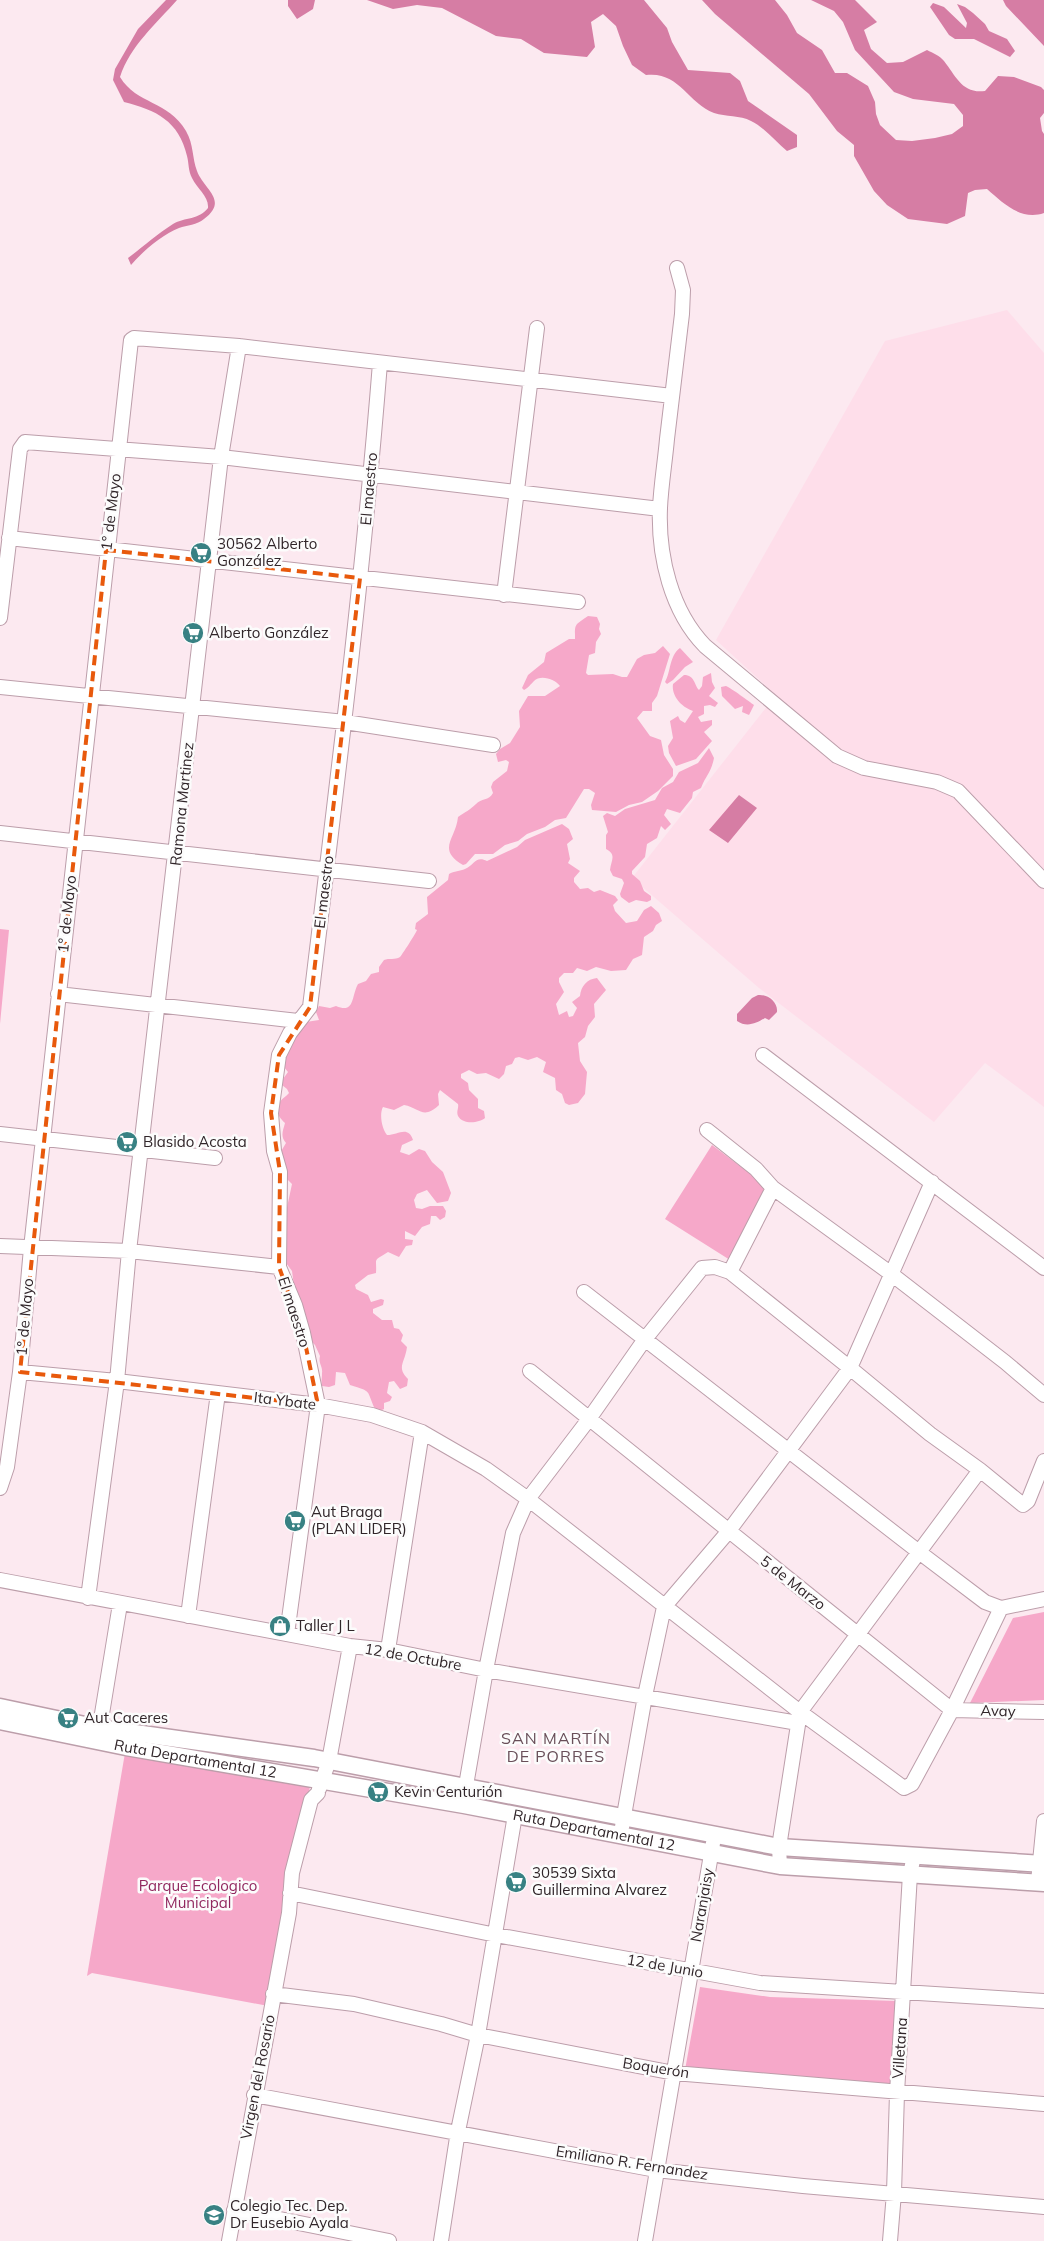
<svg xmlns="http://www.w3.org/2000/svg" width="1044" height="2241" font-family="Mulish,sans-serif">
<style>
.built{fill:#fedeea}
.green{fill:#f6a8c9}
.water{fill:#d67da4}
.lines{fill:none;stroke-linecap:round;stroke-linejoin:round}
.minor-casing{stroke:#bc9eaa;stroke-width:16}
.major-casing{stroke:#bc9eaa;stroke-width:19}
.minor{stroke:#fff;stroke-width:14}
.major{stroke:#fff;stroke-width:16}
.marked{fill:none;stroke:#e8590c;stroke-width:4;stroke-dasharray:10 6;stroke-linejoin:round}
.labels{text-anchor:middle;stroke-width:5;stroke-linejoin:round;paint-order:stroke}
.street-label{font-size:15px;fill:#302529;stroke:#fcfcfc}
.poi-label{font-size:15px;fill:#302529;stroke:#fcfcfc;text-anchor:start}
.park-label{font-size:15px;fill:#91285f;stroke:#fcfcfc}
.neighbourhood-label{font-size:16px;letter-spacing:1px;fill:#694f59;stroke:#fcfcfc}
</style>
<rect width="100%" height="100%" fill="#fce9f0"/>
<path class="built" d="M 1007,310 L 1044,353 L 1044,1107 L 985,1063 L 934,1122 L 759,988 L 632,878 L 776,695 L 716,640 L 885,341 Z"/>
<path class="green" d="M 588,616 L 597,617 L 600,624 L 599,629 L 601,634 L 596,642 L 595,653 L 589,655 L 586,673 L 588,675 L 613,674 L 622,677 L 627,677 L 637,659 L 644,655 L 655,653 L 663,646 L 670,654 L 657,696 L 652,703 L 652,711 L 643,711 L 637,718 L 650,736 L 661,740 L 664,755 L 673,769 L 673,776 L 658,791 L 642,802 L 629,805 L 616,812 L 592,810 L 591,805 L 595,793 L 589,789 L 584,789 L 566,818 L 555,820 L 545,827 L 527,834 L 518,841 L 505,845 L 493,854 L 475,854 L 466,864 L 463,865 C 436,849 456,839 458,817 C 465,812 470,810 476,804 C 481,798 489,801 493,793 L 491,787 L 493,782 L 507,771 L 509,762 L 506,760 L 498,762 L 496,754 L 500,749 L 510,743 L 520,727 L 519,711 L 528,696 L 545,696 L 560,686 C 556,680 541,674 534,681 C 530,685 529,687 524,690 L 522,688 L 528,675 L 544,662 L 546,653 L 569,639 L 575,639 C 575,623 574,626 588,616 Z
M 680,648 L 693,662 L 685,667 L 673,680 L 667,684 L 665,682 C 671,672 669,656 680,648 Z
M 711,673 L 712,682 L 715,688 L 709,696 L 718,703 L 715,707 L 710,705 L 704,706 L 704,714 L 698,717 L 701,722 L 712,720 L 712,725 L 704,732 L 712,741 L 696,759 L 676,766 L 669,753 L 668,746 L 673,738 L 670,721 L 678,716 L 680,720 L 685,723 L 693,711 C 683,708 671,697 673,684 L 684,675 C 695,675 694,685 699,690 L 702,686 L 703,677 Z
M 726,686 C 731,688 750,702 754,705 L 749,715 L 742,712 L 743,706 L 735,709 L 722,696 L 721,687 Z
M 709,748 L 714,758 C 711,773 706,775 701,788 L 693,792 L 692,798 L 680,813 L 667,809 L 664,815 L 671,824 L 665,830 L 661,826 L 657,838 L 647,844 L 645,857 L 632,871 L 632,874 L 640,881 L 644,891 L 651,896 L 651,900 L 647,902 L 636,900 L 629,903 L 621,897 L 620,894 L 624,883 L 622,879 L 613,876 L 610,870 C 611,860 617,855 606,849 L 606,835 L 608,832 L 603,816 L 607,813 L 615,816 L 625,809 L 655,800 L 662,788 L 673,782 L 679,772 L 698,763 Z
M 562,824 L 569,829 L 573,839 L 567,844 L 570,859 L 568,863 L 580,871 L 574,878 L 574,882 L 580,889 L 588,888 L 594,892 L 600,890 L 615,896 L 618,900 L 613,905 L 615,911 L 626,923 L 637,921 L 644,910 L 651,906 L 659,913 L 662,921 L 656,925 L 653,931 L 644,937 L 642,955 L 633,959 L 626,970 L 611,971 L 596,967 L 587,971 L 577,968 L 573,973 L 564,973 L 559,978 L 559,982 L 564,992 L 556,1004 L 559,1015 L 567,1011 L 569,1017 L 573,1016 L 577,1008 L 572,1002 L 580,996 C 581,986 587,979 597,978 L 606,990 L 594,1004 L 595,1017 L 588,1026 L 585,1037 L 578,1043 L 580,1061 L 587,1072 L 585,1094 L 578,1103 L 569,1105 L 565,1103 L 562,1094 L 556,1090 L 555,1078 L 543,1072 L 546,1062 L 537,1057 L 528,1060 L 519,1057 L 515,1058 L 512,1064 L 506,1066 L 504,1074 L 499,1079 L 486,1073 L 477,1074 L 469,1070 L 461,1074 L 461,1078 L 468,1083 L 469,1090 L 478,1099 L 478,1108 L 484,1111 L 485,1118 C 479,1123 463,1125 458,1116 C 456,1112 459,1108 458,1104 L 440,1090 L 438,1094 L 439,1105 C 423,1120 420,1108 404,1105 L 394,1110 L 383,1107 C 379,1114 382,1129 387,1135 C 398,1135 408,1125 413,1140 L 402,1145 L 400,1152 L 409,1155 L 419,1149 L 425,1151 L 432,1162 L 443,1172 L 451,1193 L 448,1201 L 437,1203 L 427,1190 L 417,1194 L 414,1200 L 416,1208 L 422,1209 L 430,1206 L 443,1206 L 446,1211 L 445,1217 L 440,1220 L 436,1216 L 431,1216 L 430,1224 L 422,1227 L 415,1236 L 405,1231 L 405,1239 L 413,1240 L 412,1245 L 406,1246 L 399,1257 L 388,1252 C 372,1262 377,1257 376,1273 L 368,1275 L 355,1285 L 356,1289 L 368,1295 L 371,1302 L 381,1299 L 384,1300 L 383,1305 L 373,1309 L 373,1313 L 382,1320 L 392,1320 L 394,1328 L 399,1329 L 403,1335 L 401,1341 L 407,1347 C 405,1363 396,1367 408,1379 L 407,1386 L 400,1389 L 394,1381 L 389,1382 L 387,1393 L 392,1397 L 390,1401 L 384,1403 L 384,1409 L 380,1411 L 375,1409 C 366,1390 373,1392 350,1385 L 345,1373 L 336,1372 L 335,1385 L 329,1387 L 322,1386 C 321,1380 322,1379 322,1373 C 323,1366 318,1364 320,1356 L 315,1345 L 311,1341 L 295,1293 L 292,1271 L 286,1263 L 285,1227 L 287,1220 L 286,1212 L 292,1184 L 285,1177 L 285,1162 L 280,1157 L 280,1153 L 286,1143 C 280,1136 283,1131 285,1123 C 278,1117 275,1110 280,1102 C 282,1098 286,1097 289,1093 L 287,1089 L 282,1085 L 283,1079 L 288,1072 L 284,1067 L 284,1050 L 306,1022 L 319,1020 L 316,1012 L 319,1006 L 330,1008 L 336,1006 C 355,1014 351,997 358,984 L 366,981 L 371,974 L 379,972 L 379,967 L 384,960 C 389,958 395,960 400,957 C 402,955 416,933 417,930 L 415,929 L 416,923 L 428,914 L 427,897 L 448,880 L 449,874 C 454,871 460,871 465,869 C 474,865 476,855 487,861 L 517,847 L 525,840 Z
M 0,929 L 9,930 L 0,1024 Z
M 712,1145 L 769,1188 L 730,1260 L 665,1219 Z
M 1044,1612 L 1044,1700 L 970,1703 L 1013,1618 Z
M 126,1747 L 311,1778 L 279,2008 L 92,1973 L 87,1976 Z
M 700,1987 L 770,1997 L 898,2001 L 894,2086 L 685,2070 Z"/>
<path class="water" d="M 166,0 L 177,0 C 156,24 130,46 120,77 C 137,105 168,100 186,131 C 194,145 192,158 197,171 C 204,190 229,200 204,219 C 197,225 187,225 179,228 C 162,235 143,251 131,265 L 128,258 C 143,247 157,234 173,224 C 185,217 199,220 208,208 C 209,196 197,189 192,178 C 188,171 189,163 187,156 C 179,121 156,110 124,102 L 113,80 L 115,69 L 138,29 Z
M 288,0 L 315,0 L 313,9 L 297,19 L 288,6 Z
M 367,0 L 644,0 L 667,28 L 672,42 L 688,70 L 730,73 L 740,81 L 748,101 L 797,135 L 797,147 L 787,151 C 776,142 764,127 751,121 C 740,115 726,117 714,113 C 687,102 679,71 646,75 L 632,65 L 623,46 L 616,26 L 603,14 L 591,22 L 595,47 L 587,57 L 544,53 L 521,39 L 496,36 L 442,8 L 417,5 L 393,9 Z
M 702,0 L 775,0 L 787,15 L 797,33 L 822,50 L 835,73 L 847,73 L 868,86 L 875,102 L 876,114 L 880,125 L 896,140 L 912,141 L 935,138 L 952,134 L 963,126 L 963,115 L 954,104 L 913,99 L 894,92 L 855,50 L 843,22 L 834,11 L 811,0 L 855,0 L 877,22 L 864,30 L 871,49 L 887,63 L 903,62 L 927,50 C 933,53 940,56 944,61 C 956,76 962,94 985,91 L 998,76 L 1014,77 L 1041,87 L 1044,90 L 1044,113 L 1040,118 L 1042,131 L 1044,134 L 1044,213 C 1021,221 1003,203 987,189 L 975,190 L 968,193 L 965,216 L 947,224 L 908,219 L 887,205 L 874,191 L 854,156 L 854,145 L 837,131 L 809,94 L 715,14 Z
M 1003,0 L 1044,0 L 1044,46 L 1006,6 Z
M 933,3 L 944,7 L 966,28 L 967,23 L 957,4 L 965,7 L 973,13 L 985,24 L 989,31 L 1007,39 L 1015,51 L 1010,57 L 974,39 L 955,39 L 949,35 L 930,7 Z
M 739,795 L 757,808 L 728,843 L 709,830 Z
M 758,995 C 768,994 778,1002 777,1012 L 769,1020 L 765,1018 C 757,1023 747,1028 737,1021 L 737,1014 L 752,998 Z"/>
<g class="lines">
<g class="minor-casing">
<path id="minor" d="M 677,268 L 683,290 L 682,314 C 677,356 672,398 667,439 C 665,462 661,485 660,508 C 658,556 671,611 705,646 L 837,756 L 864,768 L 937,782 L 958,791 L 1044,881
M 9,538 L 578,602
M 504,595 L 537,328
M 0,618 L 20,449 L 25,442 L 221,457 L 660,509
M 0,687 L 345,722 L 493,745
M 0,833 L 429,881
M 58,994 L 298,1021
M 763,1055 L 1044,1268
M 707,1130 L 756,1169 L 773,1188 L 890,1273 L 1005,1362 L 1044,1395
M 0,1134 L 215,1158
M 0,1246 L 129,1251 L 279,1267
M 730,1272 L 773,1188
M 584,1292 L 919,1552 L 985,1602 L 1001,1608
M 530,1371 L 952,1710 L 1044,1712
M 20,1372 L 117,1381 L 318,1405 L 372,1415 L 422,1432 L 486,1469 L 528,1499 L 800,1712 L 904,1788 L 912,1784 L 952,1710 L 1001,1608
M 980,1470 L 1023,1505 L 1028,1501 L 1044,1461
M 0,1488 L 7,1467 L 20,1372 L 31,1248 L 131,340 L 134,338 L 239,346 L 672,396
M 0,1580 L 350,1646 L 388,1650 L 486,1670 L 798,1723
M 88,1598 L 117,1381 L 129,1251 L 221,457 L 239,346
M 1001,1608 L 1044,1599
M 188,1616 L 218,1393
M 287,1634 L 318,1405 L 303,1333 L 295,1305 L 279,1267 L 280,1172 L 274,1151 L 271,1113 L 279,1055 L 290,1033 L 310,1007 C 336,792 363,578 380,363
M 388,1650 L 422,1432
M 98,1738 L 120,1604
M 319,1789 L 329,1761 L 350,1646
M 464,1797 L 486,1670 L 513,1533 L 528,1499 L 589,1419 L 645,1339 L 702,1268 L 715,1267 L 730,1272 L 850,1368 L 932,1182
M 622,1827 L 645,1696 L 664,1607 L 728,1532 L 850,1368 L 930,1434 L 980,1470 L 800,1712 L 779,1847 L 780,1866
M 1038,1882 L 1044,1821
M 290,1893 L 496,1935 L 760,1983 L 1044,2001
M 273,1994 L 354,2004 L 441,2024 L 478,2035 L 674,2073 L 1044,2104
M 254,2095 L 656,2170 L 803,2186 L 1044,2207
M 234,2210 L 389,2241
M 229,2241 L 289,1913 L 292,1873 L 311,1800 L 318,1793
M 441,2241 L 458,2131 L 478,2035 L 515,1815
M 645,2241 L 713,1843
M 890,2241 L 894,2193 L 897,2093 L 910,1874 L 914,1856"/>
</g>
<g class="major-casing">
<g id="major">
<path d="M 0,1707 L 99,1728 L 314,1758 L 779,1847 L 1044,1864"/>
<path id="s1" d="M 0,1721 L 126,1747 L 464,1805 L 780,1866 L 1044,1883"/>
</g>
</g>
<use href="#minor" class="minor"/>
<use href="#major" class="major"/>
</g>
<path class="marked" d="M 106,550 L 360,578 L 310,1007 L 279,1055 L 271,1113 L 280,1172 L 279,1267 L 303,1333 L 318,1405 L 20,1372 Z"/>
<defs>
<g id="supermarket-disc" transform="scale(1.125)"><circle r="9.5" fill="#388183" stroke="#fcfcfc"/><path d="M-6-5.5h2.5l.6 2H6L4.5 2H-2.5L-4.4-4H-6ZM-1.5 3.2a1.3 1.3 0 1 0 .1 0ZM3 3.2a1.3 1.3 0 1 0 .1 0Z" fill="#fff"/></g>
<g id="shop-disc" transform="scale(1.125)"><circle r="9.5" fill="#388183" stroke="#fcfcfc"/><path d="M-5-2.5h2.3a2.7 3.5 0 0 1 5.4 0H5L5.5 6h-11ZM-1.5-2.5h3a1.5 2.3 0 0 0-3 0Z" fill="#fff"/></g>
<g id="university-disc" transform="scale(1.125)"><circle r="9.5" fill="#388183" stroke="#fcfcfc"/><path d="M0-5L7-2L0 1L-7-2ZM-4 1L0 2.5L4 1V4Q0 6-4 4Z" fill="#fff"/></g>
</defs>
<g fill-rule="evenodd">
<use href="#supermarket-disc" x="201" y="553"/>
<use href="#supermarket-disc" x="193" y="633"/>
<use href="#supermarket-disc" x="127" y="1142"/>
<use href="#supermarket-disc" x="295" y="1521"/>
<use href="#shop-disc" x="280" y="1626"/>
<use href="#supermarket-disc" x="68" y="1718"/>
<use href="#supermarket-disc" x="378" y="1792"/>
<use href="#supermarket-disc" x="516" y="1882"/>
<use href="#university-disc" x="214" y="2215"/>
</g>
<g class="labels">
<g class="street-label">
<text transform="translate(369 489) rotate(-85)" y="5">El maestro</text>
<text transform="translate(111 512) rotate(-83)" y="5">1° de Mayo</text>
<text transform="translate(182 804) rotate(-84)" y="5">Ramona Martinez</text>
<text transform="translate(324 892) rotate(-83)" y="5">El maestro</text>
<text transform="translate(67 914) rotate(-84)" y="5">1° de Mayo</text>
<text transform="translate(294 1312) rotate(72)" y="5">El maestro</text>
<text transform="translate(25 1317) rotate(-85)" y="5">1° de Mayo</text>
<text transform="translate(285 1401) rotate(7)" y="5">Ita Ybate</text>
<text transform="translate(793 1583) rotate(38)" y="5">5 de Marzo</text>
<text transform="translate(413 1657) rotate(10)" y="5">12 de Octubre</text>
<text transform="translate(998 1711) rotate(2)" y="5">Avay</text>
<text dy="5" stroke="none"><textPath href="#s1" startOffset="199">Ruta Departamental 12</textPath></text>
<text dy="5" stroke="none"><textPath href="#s1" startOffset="604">Ruta Departamental 12</textPath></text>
<text transform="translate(702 1905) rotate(-80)" y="5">Naranjaisy</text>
<text transform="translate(665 1966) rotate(10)" y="5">12 de Junio</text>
<text transform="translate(900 2048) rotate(-86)" y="5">Villetana</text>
<text transform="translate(656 2068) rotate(9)" y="5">Boquerón</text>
<text transform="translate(258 2077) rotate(-79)" y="5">Virgen del Rosario</text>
<text transform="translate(632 2163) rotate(9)" y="5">Emiliano R. Fernandez</text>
</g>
<g class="poi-label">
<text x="217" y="549">30562 Alberto<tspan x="217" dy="17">González</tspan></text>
<text x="209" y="638">Alberto González</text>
<text x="143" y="1147">Blasido Acosta</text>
<text x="311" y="1517">Aut Braga<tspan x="311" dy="17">(PLAN LIDER)</tspan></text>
<text x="296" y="1631">Taller J L</text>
<text x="84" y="1723">Aut Caceres</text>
<text x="394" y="1797">Kevin Centurión</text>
<text x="532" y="1878">30539 Sixta<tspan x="532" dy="17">Guillermina Alvarez</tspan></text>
<text x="230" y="2211">Colegio Tec. Dep.<tspan x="230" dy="17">Dr Eusebio Ayala</tspan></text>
</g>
<g class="park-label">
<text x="198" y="1891">Parque Ecologico<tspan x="198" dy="17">Municipal</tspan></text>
</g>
<g class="neighbourhood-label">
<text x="556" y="1744">SAN MARTÍN<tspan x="556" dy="18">DE PORRES</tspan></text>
</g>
</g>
</svg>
